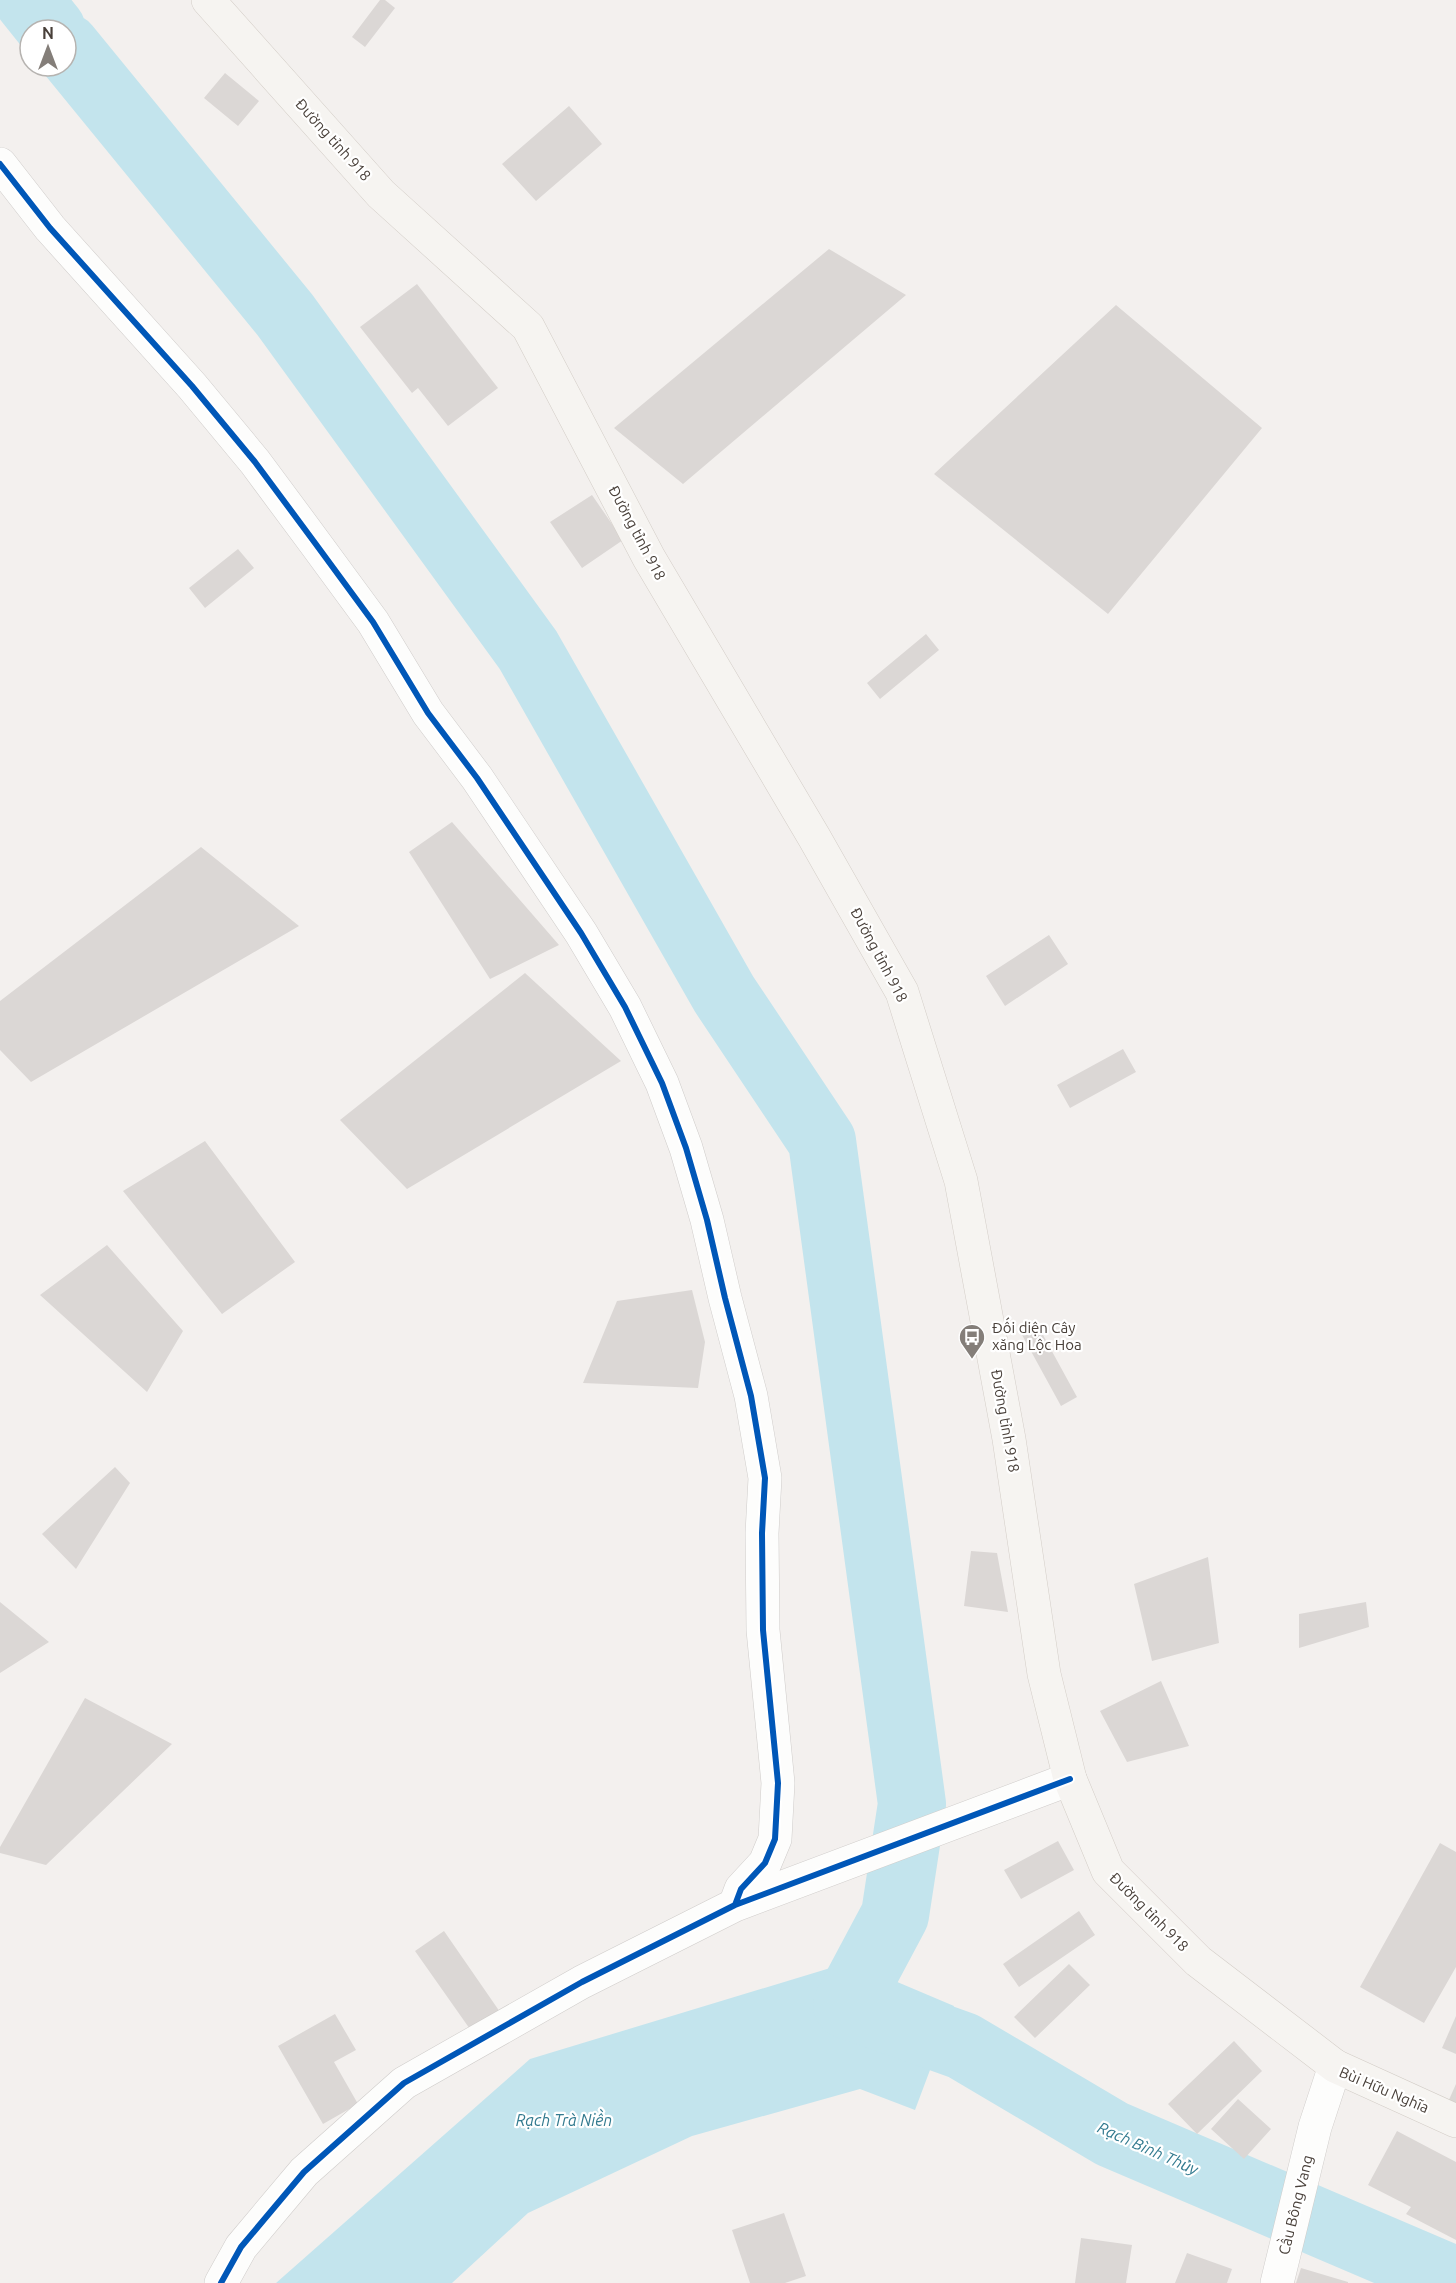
<svg xmlns="http://www.w3.org/2000/svg" width="1456" height="2283" font-family="Ubuntu,sans-serif">
<style>
.water{fill:#c3e4ed}
.lines{fill:none;stroke-linecap:round;stroke-linejoin:round}
.river{stroke:#c3e4ed;stroke-width:68}
.building{fill:#dbd7d5}
.minor-casing{stroke:#cfccca;stroke-width:34}
.tertiary-casing{stroke:#cfccca;stroke-width:34}
.secondary-casing{stroke:#d3cdc7;stroke-width:34}
.minor{stroke:#fdfdfc;stroke-width:33}
.tertiary{stroke:#fdfdfc;stroke-width:33}
.secondary{stroke:#f6f4f1;stroke-width:33}
.cycleway-casing{stroke:#fff;stroke-width:10}
.cycleway{stroke:#0057b8;stroke-width:6}
.labels{text-anchor:middle;stroke-width:4.5;stroke-linejoin:round;paint-order:stroke}
.street-label{font-size:15px;fill:#49403a;stroke:#fff}
.poi-label{font-size:15px;fill:#49403a;stroke:#fff;text-anchor:start}
.water-label{font-size:16px;font-style:italic;fill:#327a8f;stroke:#fff}
</style>
<rect width="100%" height="100%" fill="#f3f0ee"/>
<path class="water" d="M 850,1962 L 954,2006 L 915,2110 L 860,2089 L 692,2136 L 528,2213 L 452,2283 L 276,2283 L 530,2059 Z"/>
<g class="lines">
<path class="river" d="M 28,0 L 52,30
M 66,47 L 285,315 L 528,650 L 724,994 L 822,1141 L 912,1804 L 895,1915 L 847,2005
M 854,2007 L 963,2046 L 1112,2134 L 1456,2281"/>
</g>
<path class="building" d="M 380,0 L 385,0 L 395,8 L 365,47 L 352,37 Z
M 225,73 L 259,101 L 238,126 L 204,98 Z
M 569,106 L 602,144 L 536,201 L 502,164 Z
M 829,249 L 906,295 L 683,484 L 614,428 Z
M 417,284 L 498,388 L 448,426 L 418,388 L 412,393 L 360,327 Z
M 1116,305 L 1262,428 L 1108,614 L 934,474 Z
M 592,495 L 623,540 L 582,568 L 550,522 Z
M 238,549 L 254,568 L 205,608 L 189,588 Z
M 926,634 L 939,650 L 880,699 L 867,683 Z
M 452,822 L 559,945 L 490,979 L 409,852 Z
M 201,847 L 299,926 L 31,1082 L 0,1050 L 0,1001 Z
M 1049,935 L 1068,964 L 1005,1006 L 986,976 Z
M 525,973 L 621,1061 L 407,1189 L 340,1120 Z
M 1123,1049 L 1136,1072 L 1070,1108 L 1057,1085 Z
M 205,1141 L 295,1262 L 222,1314 L 123,1191 Z
M 107,1245 L 183,1331 L 147,1392 L 40,1295 Z
M 692,1290 L 705,1342 L 698,1388 L 583,1383 L 617,1301 Z
M 1037,1324 L 1077,1397 L 1061,1406 L 1021,1333 Z
M 115,1467 L 130,1483 L 76,1569 L 42,1534 Z
M 971,1551 L 997,1553 L 1008,1612 L 964,1606 Z
M 1208,1557 L 1219,1643 L 1152,1661 L 1134,1584 Z
M 0,1602 L 49,1642 L 0,1673 Z
M 1366,1602 L 1369,1627 L 1299,1648 L 1299,1614 Z
M 1161,1681 L 1189,1746 L 1127,1762 L 1100,1711 Z
M 85,1698 L 172,1744 L 46,1865 L 0,1853 L 0,1847 Z
M 1058,1841 L 1074,1870 L 1021,1899 L 1004,1870 Z
M 1440,1843 L 1456,1852 L 1456,1967 L 1424,2023 L 1360,1987 Z
M 1079,1911 L 1095,1935 L 1019,1987 L 1003,1964 Z
M 444,1931 L 500,2012 L 472,2032 L 415,1951 Z
M 1069,1964 L 1090,1985 L 1035,2038 L 1014,2017 Z
M 335,2014 L 356,2050 L 334,2062 L 358,2104 L 323,2124 L 278,2046 Z
M 1456,2016 L 1456,2054 L 1442,2048 Z
M 1234,2041 L 1262,2071 L 1197,2134 L 1168,2104 Z
M 1456,2084 L 1456,2105 L 1448,2102 Z
M 1238,2099 L 1271,2129 L 1244,2159 L 1211,2129 Z
M 1397,2131 L 1456,2162 L 1456,2240 L 1406,2214 L 1411,2207 L 1368,2185 Z
M 784,2213 L 806,2276 L 785,2283 L 750,2283 L 732,2230 Z
M 1081,2238 L 1132,2245 L 1126,2283 L 1075,2283 Z
M 1187,2253 L 1232,2269 L 1227,2283 L 1175,2283 Z
M 1301,2268 L 1348,2282 L 1348,2283 L 1296,2283 Z"/>
<g class="lines">
<g class="minor-casing">
<path id="minor" d="M 0,164 L 50,228 L 192,386 L 255,462 L 315,543 L 373,622 L 428,713 L 477,778 L 581,933 L 625,1007 L 662,1083 L 686,1148 L 707,1220 L 725,1298 L 751,1396 L 765,1478 L 762,1533 L 763,1630 L 778,1783 L 775,1839 L 765,1863 L 741,1889 L 735,1905
M 221,2283 L 241,2247 L 304,2172 L 404,2083 L 582,1982 L 735,1905 L 1070,1779"/>
</g>
<g class="tertiary-casing">
<path id="tertiary" d="M 1277,2283 L 1315,2127 L 1335,2066"/>
</g>
<g class="secondary-casing">
<path id="secondary" d="M 208,0 L 381,194 L 528,327 L 649,558 L 814,837 L 902,992 L 961,1181 L 1009,1439 L 1044,1674 L 1070,1779 L 1108,1871 L 1198,1961 L 1335,2066 L 1456,2121"/>
</g>
<use href="#minor" class="minor"/>
<use href="#tertiary" class="tertiary"/>
<use href="#secondary" class="secondary"/>
<g class="cycleway-casing">
<path id="cycleway" d="M 0,164 L 50,228 L 192,386 L 255,462 L 315,543 L 373,622 L 428,713 L 477,778 L 581,933 L 625,1007 L 662,1083 L 686,1148 L 707,1220 L 725,1298 L 751,1396 L 765,1478 L 762,1533 L 763,1630 L 778,1783 L 775,1839 L 765,1863 L 741,1889 L 735,1905
M 221,2283 L 241,2247 L 304,2172 L 404,2083 L 582,1982 L 735,1905 L 1070,1779"/>
</g>
<use href="#cycleway" class="cycleway"/>
</g>
<defs>
<g id="bus-pin" transform="scale(1.35)"><path d="M0 17L-7.5 6A9.5 9.5 0 1 1 7.5 6Z" fill="#847e79" stroke="#fff"/><path d="M-5-6H5V4H4V6H2V4H-2V6H-4V4H-5ZM-3.5-4V0h7V-4ZM-3.5 1.2v1.5H-2V1.2ZM2 1.2v1.5H3.5V1.2Z" fill="#fff"/></g>
</defs>
<g fill-rule="evenodd">
<use href="#bus-pin" x="972" y="1337"/>
</g>
<g class="labels">
<g class="street-label">
<text transform="translate(333 140) rotate(48)" y="5">Đường tỉnh 918</text>
<text transform="translate(637 533) rotate(62)" y="5">Đường tỉnh 918</text>
<text transform="translate(879 955) rotate(62)" y="5">Đường tỉnh 918</text>
<text transform="translate(1005 1421) rotate(80)" y="5">Đường tỉnh 918</text>
<text transform="translate(1149 1912) rotate(45)" y="5">Đường tỉnh 918</text>
<text transform="translate(1384 2090) rotate(23)" y="5">Bùi Hữu Nghĩa</text>
<text transform="translate(1296 2205) rotate(-76)" y="5">Cầu Bông Vang</text>
</g>
<g class="poi-label">
<text x="992" y="1333">Đối diện Cây<tspan x="992" dy="17">xăng Lộc Hoa</tspan></text>
</g>
<g class="water-label">
<text x="564" y="2126">Rạch Trà Niền</text>
<text transform="translate(1148 2148) rotate(24)" y="6">Rạch Bình Thủy</text>
</g>
</g>
<g transform="translate(48 48)"><circle r="28" fill="#ffffff" stroke="#b6b3b0" stroke-width="1.5"/>
<path d="M0-4.5L10 22L0 15L-10 22Z" fill="#847e79"/>
<text y="-9" font-size="16" font-weight="bold" text-anchor="middle" fill="#49403a">N</text>
</g>
</svg>
